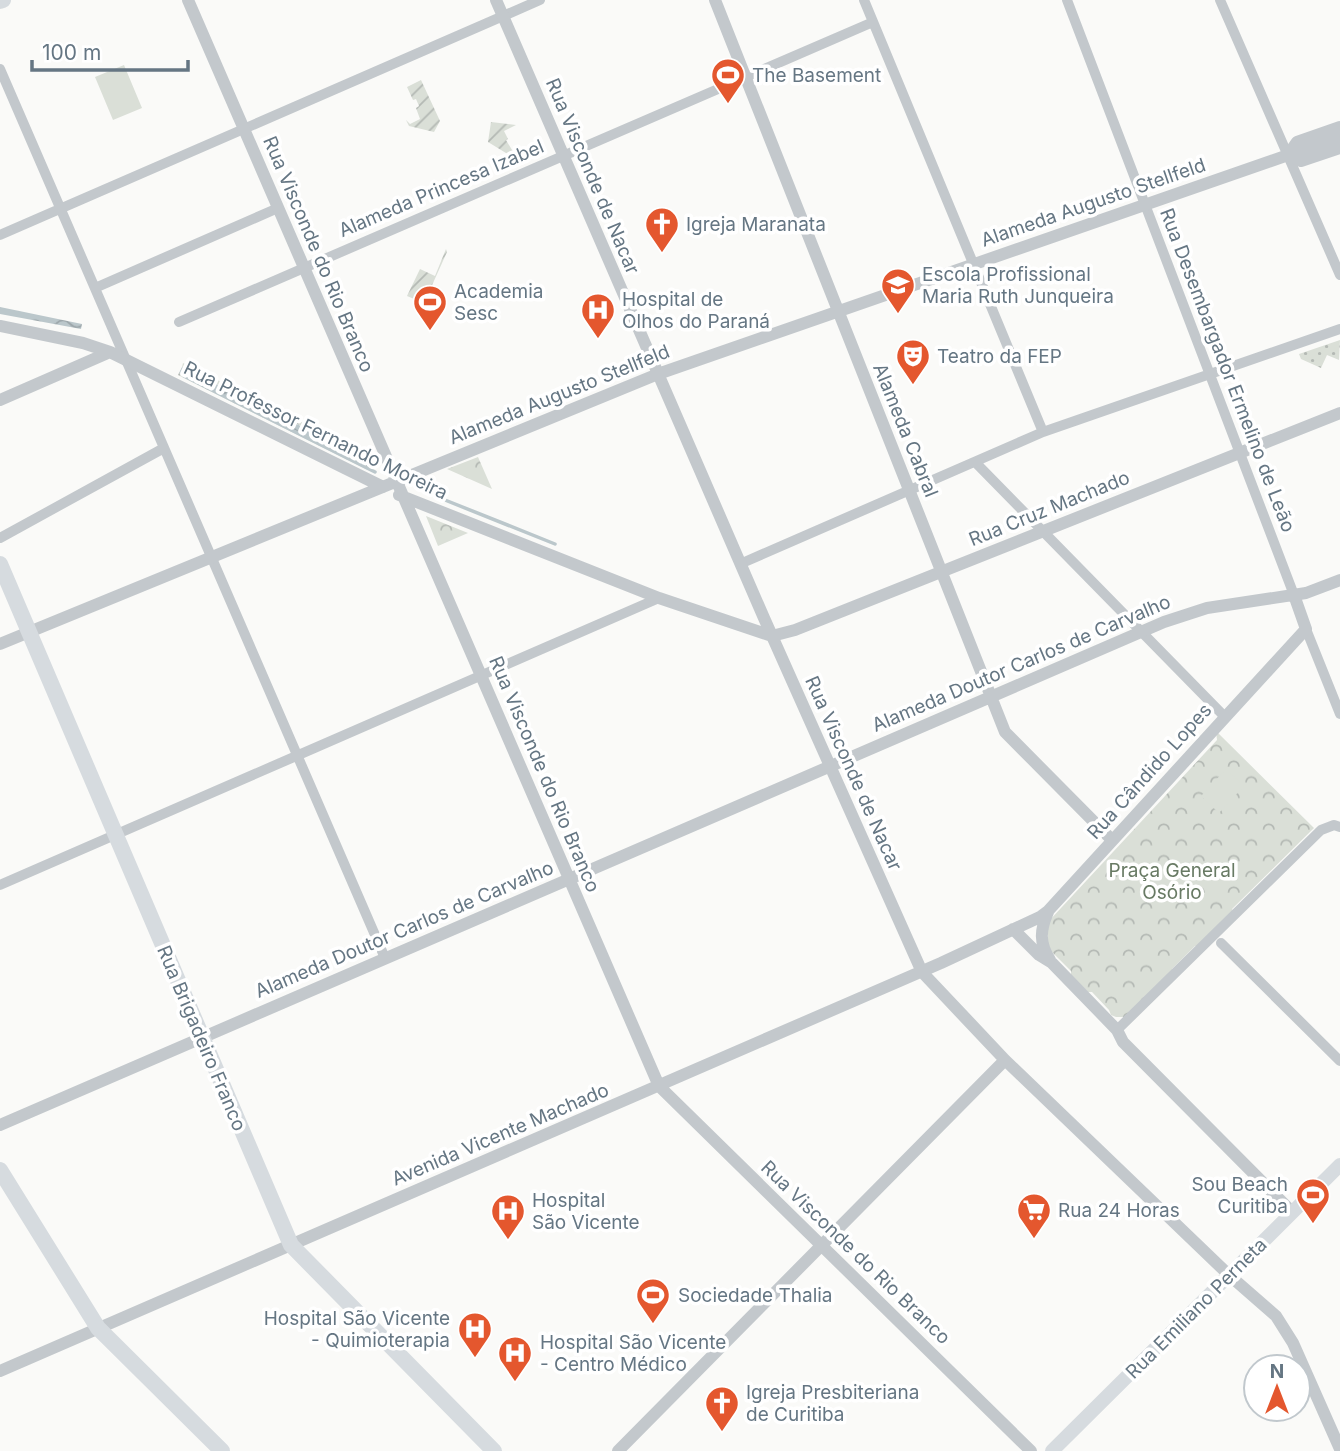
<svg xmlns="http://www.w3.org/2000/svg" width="1340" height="1451" font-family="Inter,sans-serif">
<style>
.grass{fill:url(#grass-dots)}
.forest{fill:url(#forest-crowns)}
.garden{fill:url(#garden-furrows)}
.pitch{fill:#dadfd7}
.water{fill:url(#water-waves)}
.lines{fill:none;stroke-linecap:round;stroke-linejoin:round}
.stream{stroke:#bbc7cb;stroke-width:3.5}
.minor{stroke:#c3c8cc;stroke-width:10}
.tertiary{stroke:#c3c8cc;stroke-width:12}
.secondary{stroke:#d6dbdf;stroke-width:14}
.primary{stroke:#d6dbdf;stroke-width:16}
.labels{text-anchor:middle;stroke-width:7;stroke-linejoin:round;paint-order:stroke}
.poi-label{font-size:19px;fill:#657683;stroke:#fff;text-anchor:start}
.street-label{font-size:19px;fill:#657683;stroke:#fff}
.park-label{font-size:19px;fill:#687a64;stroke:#fff}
</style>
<defs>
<pattern id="grass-dots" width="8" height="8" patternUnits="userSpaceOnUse" patternTransform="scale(1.75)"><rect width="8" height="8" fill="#dadfd7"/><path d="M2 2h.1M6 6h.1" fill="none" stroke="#b4b9b4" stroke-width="1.8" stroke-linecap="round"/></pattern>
<pattern id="forest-crowns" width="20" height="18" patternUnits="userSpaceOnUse" patternTransform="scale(1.75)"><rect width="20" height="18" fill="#dadfd7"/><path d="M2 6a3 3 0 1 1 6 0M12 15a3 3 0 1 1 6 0" fill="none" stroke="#b4b9b4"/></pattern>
<pattern id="garden-furrows" width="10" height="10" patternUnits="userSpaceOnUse" patternTransform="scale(1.75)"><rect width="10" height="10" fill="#dadfd7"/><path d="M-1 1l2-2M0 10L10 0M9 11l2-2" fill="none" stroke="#b4b9b4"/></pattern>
<pattern id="water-waves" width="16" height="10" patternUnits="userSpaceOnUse" patternTransform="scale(1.75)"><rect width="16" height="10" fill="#bbc7cb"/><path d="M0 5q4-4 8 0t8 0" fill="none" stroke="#9ca6aa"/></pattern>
</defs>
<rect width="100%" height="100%" fill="#fafaf8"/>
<path class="grass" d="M 1340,340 L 1339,360 L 1327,355 L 1321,368 L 1301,359 L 1299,354 Z
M 183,363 L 372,457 L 376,463 L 374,470 L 368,470 L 178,375 L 179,373 L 373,467 L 374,462 L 182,367 Z"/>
<path class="forest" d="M 478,457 L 492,489 L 447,469 Z
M 426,516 L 468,533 L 438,546 Z
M 1216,731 L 1314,828 L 1232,909 L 1234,912 L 1199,946 L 1195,946 L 1172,969 L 1173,972 L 1166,976 L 1126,1017 L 1116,1017 L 1111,1015 L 1109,1010 L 1092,992 L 1088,992 L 1071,975 L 1071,971 L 1052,952 L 1048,952 L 1048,922 L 1217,740 Z"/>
<path class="garden" d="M 421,80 L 440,121 L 434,132 L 409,126 L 406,120 L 410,124 L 420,119 L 416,108 L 419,106 L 416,99 L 413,100 L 407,87 Z
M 491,122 L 516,125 L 504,131 L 508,139 L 506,140 L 515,155 L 511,156 L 488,142 Z
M 446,249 L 447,252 L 424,303 L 407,296 L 420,269 L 435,276 Z"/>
<path class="pitch" d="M 124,65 L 142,108 L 113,120 L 95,77 Z
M 1226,769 L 1244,786 L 1219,813 L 1201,796 Z"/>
<path class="water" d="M 0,307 L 82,324 L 81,329 L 0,314 Z
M 182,367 L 375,463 L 372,468 L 179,373 Z"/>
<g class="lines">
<path class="stream" d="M 184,376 L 375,472
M 440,498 L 555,544"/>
<path class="minor" d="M 864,0 L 1043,432
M 1067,0 L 1294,595
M 1220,0 L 1340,275
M 0,69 L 385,958
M 0,235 L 540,0
M 95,288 L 278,208
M 179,322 L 873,22
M 975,462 L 1225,717
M 0,538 L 164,448
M 740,564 L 1043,432 L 1340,329
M 1306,629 L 1340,714
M 0,885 L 659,598
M 1221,943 L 1340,1061
M 1117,1030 L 1321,830 L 1334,825 L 1340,827"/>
<path class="tertiary" d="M 188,0 L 659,1086 L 1031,1451
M 496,0 L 764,618 L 922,972 L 1005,1060 L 1229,1275 L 1276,1316 L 1293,1343 L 1340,1449
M 715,0 L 1005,732 L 1112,840
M 1288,155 L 1297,142 L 1340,127
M 1288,155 L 1301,161 L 1340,148
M 0,326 L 83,343 L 110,352 L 383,487
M 0,400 L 110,352
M 399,495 L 659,598 L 772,636
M 772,636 L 795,630 L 1340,413
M 0,644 L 658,374 L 1340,137
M 1048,912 C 1040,930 1039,943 1050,960
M 1013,929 L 1039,955 L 1052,963 L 1117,1030 L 1123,1042 L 1292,1212
M 0,1125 L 1164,622 L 1207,608 L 1306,593 L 1340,580
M 0,1371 L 941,963 L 1040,917 L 1048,911 L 1306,629 L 1294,595
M 618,1451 L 1005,1060"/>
<path class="secondary" d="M 1052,1451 L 1340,1165"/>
<path class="primary" d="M 0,1 L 3,0
M 0,564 L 291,1245 L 494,1451
M 0,1170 L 98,1328 L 222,1451"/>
</g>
<defs>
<g id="stadium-pin" transform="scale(1.75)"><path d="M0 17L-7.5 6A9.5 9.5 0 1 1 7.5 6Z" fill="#e4572e" stroke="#fff"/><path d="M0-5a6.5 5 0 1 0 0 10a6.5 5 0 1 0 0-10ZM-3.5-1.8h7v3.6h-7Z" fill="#fff"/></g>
<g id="church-pin" transform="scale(1.75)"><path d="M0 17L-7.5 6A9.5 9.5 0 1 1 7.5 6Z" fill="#e4572e" stroke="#fff"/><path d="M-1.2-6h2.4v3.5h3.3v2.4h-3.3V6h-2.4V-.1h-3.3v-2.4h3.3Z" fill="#fff"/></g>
<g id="university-pin" transform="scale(1.75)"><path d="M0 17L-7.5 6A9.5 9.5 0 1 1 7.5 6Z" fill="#e4572e" stroke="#fff"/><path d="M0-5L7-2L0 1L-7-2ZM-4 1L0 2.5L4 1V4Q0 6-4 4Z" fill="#fff"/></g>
<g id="hospital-pin" transform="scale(1.75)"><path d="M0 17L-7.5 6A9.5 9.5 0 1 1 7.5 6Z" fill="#e4572e" stroke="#fff"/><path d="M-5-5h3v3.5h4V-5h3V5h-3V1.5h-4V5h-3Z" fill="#fff"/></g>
<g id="theatre-pin" transform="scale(1.75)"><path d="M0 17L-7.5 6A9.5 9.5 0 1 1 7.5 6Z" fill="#e4572e" stroke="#fff"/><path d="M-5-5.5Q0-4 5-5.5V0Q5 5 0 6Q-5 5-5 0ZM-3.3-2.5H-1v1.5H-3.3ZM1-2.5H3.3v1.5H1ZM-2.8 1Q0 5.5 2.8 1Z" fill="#fff"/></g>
<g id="supermarket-pin" transform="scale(1.75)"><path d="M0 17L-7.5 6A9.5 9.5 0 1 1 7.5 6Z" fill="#e4572e" stroke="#fff"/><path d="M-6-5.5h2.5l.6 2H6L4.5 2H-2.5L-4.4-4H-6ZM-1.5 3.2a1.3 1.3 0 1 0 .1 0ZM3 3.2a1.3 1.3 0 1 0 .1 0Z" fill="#fff"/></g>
</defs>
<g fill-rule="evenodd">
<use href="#stadium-pin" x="728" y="75"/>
<use href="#church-pin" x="662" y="224"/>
<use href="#university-pin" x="898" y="285"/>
<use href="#stadium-pin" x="430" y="302"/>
<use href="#hospital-pin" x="598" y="310"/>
<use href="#theatre-pin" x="913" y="356"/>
<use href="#stadium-pin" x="1313" y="1195"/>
<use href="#supermarket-pin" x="1034" y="1210"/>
<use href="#hospital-pin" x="508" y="1211"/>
<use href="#stadium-pin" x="653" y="1295"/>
<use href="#hospital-pin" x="475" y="1329"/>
<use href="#hospital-pin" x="515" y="1353"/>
<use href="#church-pin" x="722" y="1403"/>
</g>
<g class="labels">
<g class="poi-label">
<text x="752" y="82">The Basement</text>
<text x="686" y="231">Igreja Maranata</text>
<text x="922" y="281">Escola Profissional<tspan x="922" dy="22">Maria Ruth Junqueira</tspan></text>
<text x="454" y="298">Academia<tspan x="454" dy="22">Sesc</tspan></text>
<text x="622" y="306">Hospital de<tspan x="622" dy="22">Olhos do Paraná</tspan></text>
<text x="937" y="363">Teatro da FEP</text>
<text x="1288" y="1191" text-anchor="end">Sou Beach<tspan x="1288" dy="22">Curitiba</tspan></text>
<text x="532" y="1207">Hospital<tspan x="532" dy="22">São Vicente</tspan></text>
<text x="1058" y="1217">Rua 24 Horas</text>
<text x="678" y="1302">Sociedade Thalia</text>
<text x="450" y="1325" text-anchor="end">Hospital São Vicente<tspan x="450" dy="22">- Quimioterapia</tspan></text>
<text x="540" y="1349">Hospital São Vicente<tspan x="540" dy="22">- Centro Médico</tspan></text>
<text x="746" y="1399">Igreja Presbiteriana<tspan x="746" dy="22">de Curitiba</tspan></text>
</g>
<g class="street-label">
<text transform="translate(593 176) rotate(67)" y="7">Rua Visconde de Nacar</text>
<text transform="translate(441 188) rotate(-23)" y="7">Alameda Princesa Izabel</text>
<text transform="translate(1093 202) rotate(-19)" y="7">Alameda Augusto Stellfeld</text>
<text transform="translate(319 254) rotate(67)" y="7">Rua Visconde do Rio Branco</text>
<text transform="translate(1228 370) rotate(69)" y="7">Rua Desembargador Ermelino de Leão</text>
<text transform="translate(559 394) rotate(-22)" y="7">Alameda Augusto Stellfeld</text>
<text transform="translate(316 430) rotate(26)" y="7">Rua Professor Fernando Moreira</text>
<text transform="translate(906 430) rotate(68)" y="7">Alameda Cabral</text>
<text transform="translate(1049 508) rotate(-22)" y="7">Rua Cruz Machado</text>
<text transform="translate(1021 663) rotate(-23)" y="7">Alameda Doutor Carlos de Carvalho</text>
<text transform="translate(1149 771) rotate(-48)" y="7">Rua Cândido Lopes</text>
<text transform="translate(854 773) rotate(66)" y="7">Rua Visconde de Nacar</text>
<text transform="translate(545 774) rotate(67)" y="7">Rua Visconde do Rio Branco</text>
<text transform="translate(404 929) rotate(-23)" y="7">Alameda Doutor Carlos de Carvalho</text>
<text transform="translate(202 1038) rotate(67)" y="7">Rua Brigadeiro Franco</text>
<text transform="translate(500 1134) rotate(-23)" y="7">Avenida Vicente Machado</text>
<text transform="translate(856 1252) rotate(44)" y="7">Rua Visconde do Rio Branco</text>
<text transform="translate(1196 1308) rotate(-45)" y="7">Rua Emiliano Perneta</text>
</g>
<g class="park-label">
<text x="1172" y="877">Praça General<tspan x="1172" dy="22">Osório</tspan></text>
</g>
</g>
<g transform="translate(1277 1388)"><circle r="33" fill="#ffffff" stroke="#c1c8cd" stroke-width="2"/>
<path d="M0-5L12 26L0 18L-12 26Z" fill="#e4572e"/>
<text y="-10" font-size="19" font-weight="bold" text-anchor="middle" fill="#657683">N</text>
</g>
<path d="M32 60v10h156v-10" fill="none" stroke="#657683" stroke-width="3.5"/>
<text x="42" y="60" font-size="21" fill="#657683" stroke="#ffffff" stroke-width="5" paint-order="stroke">100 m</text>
</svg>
